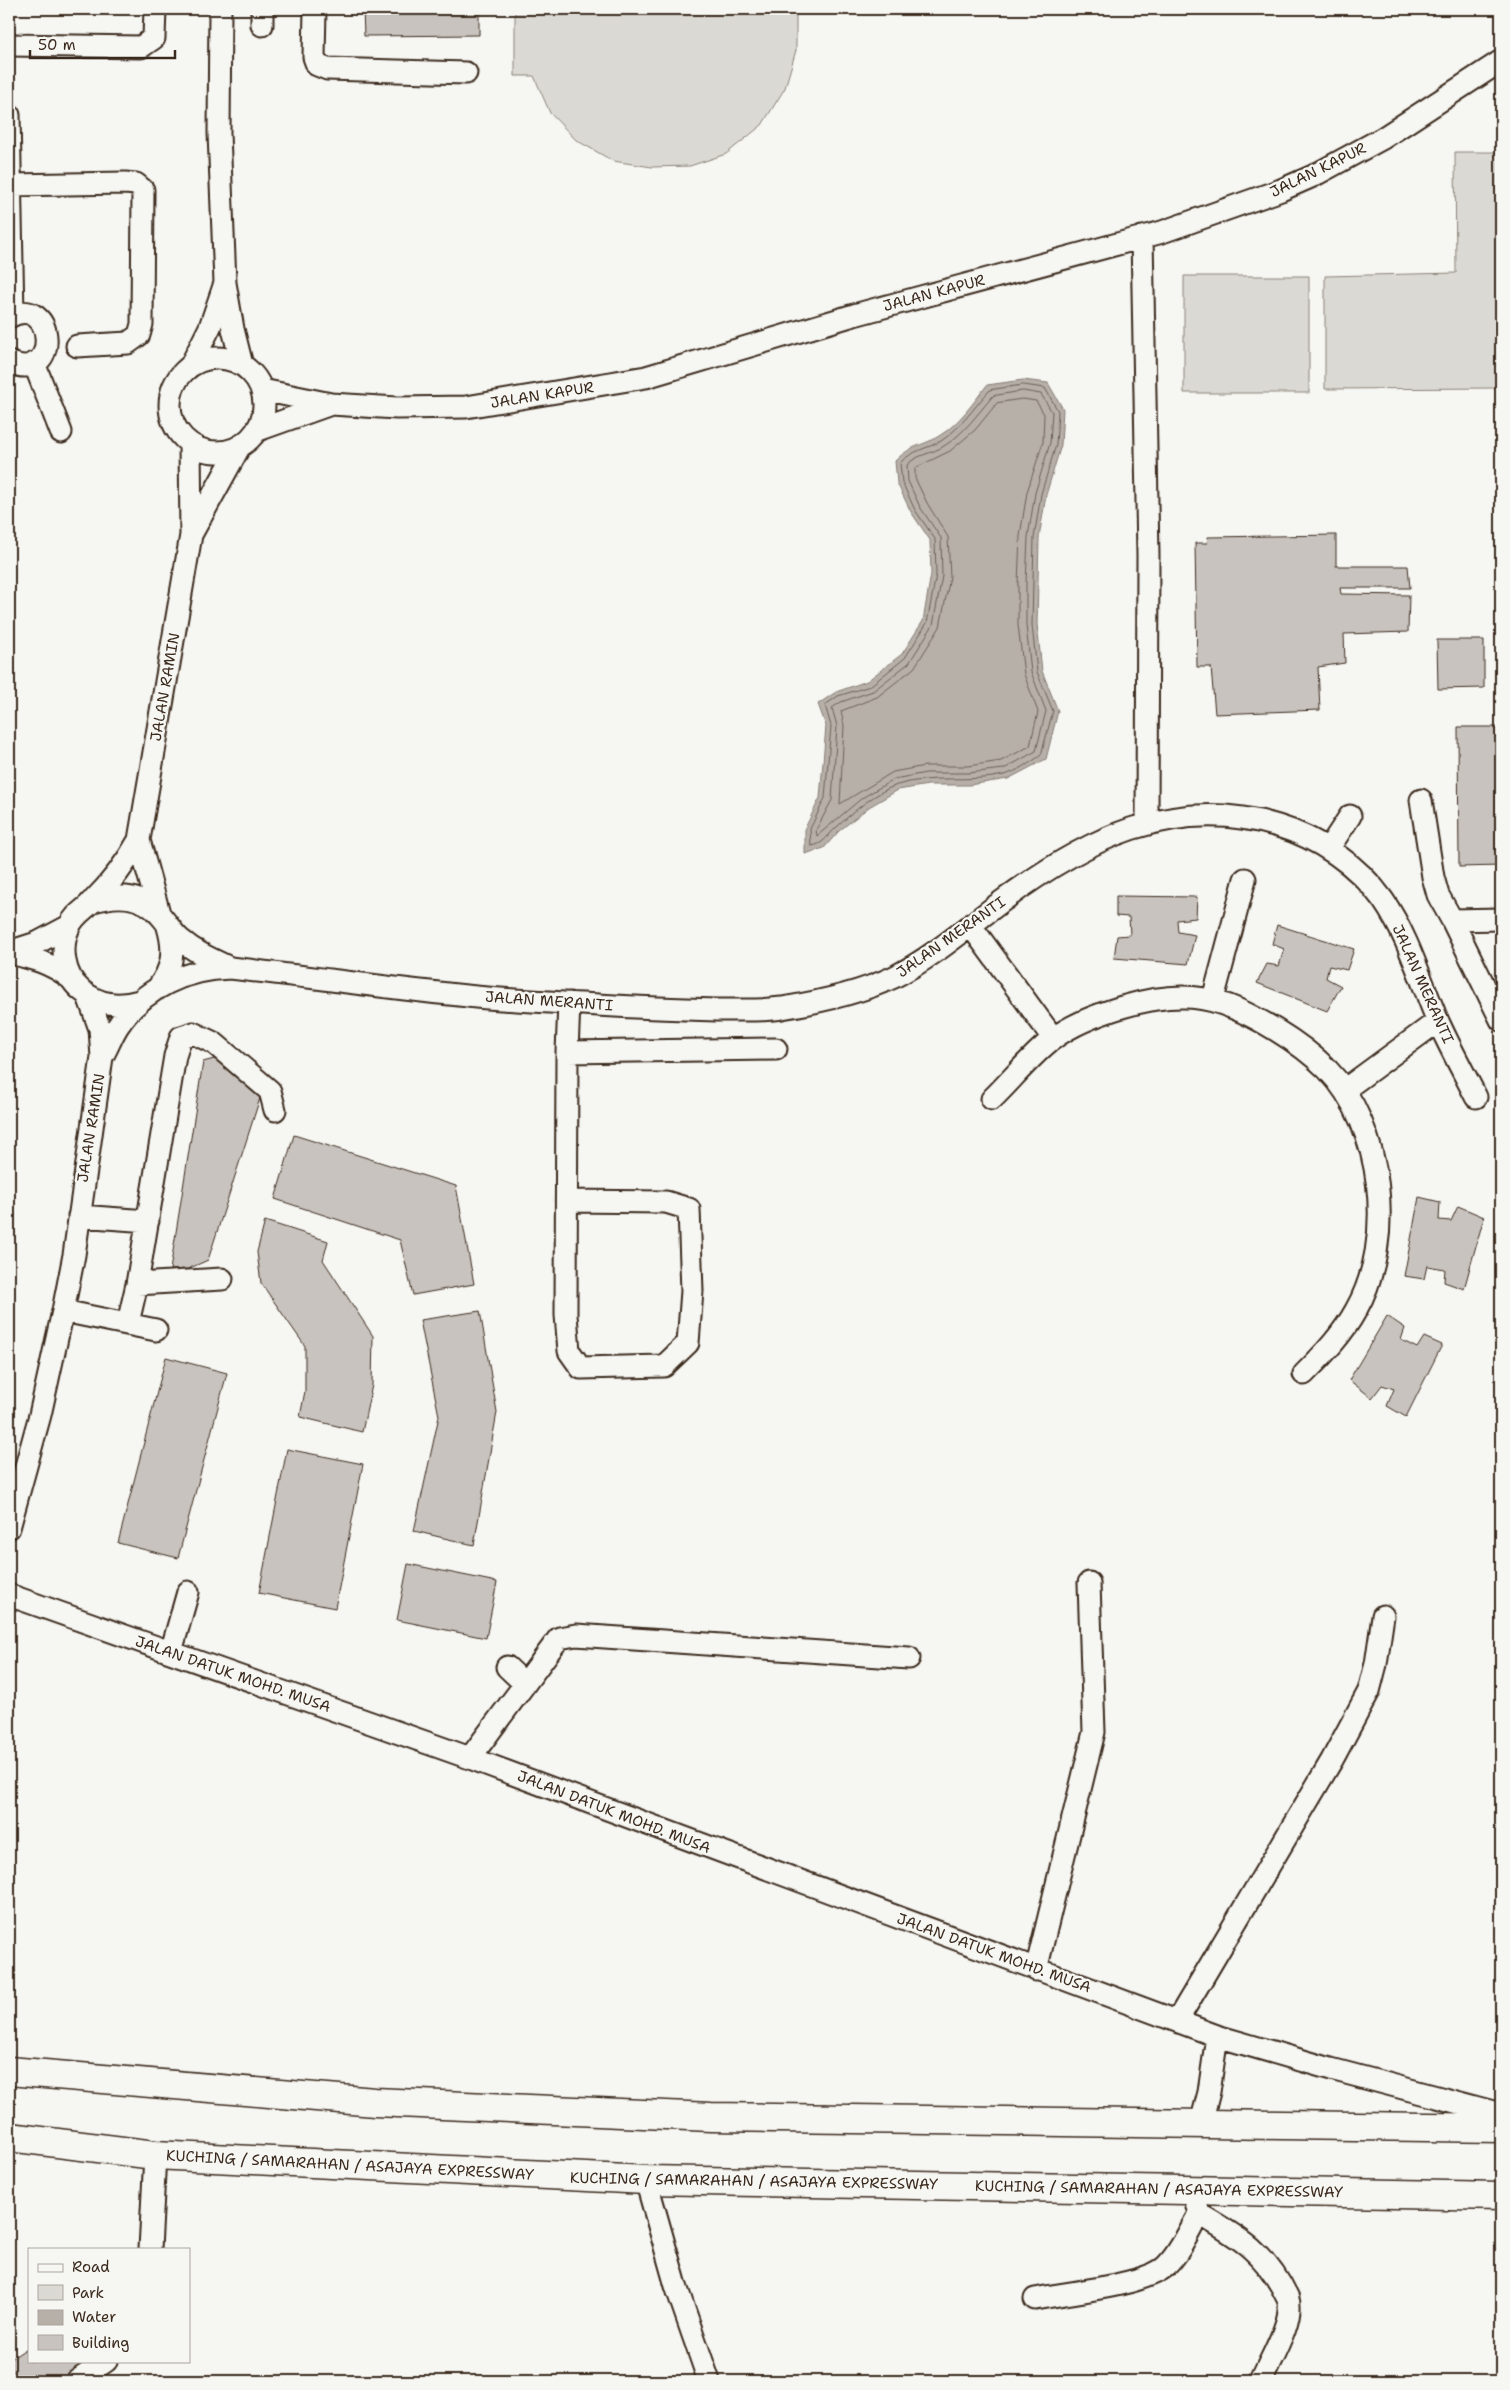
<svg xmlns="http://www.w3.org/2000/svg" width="1510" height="2390" font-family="'Shantell Sans',sans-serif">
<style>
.green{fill:#dad9d3;stroke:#8a8278}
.water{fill:#b6b0a9;stroke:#857a71}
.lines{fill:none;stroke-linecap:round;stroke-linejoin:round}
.shore{stroke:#6c6056;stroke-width:1}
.building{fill:#c8c3be;stroke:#3b2a1e}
.minor-casing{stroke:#3b2a1e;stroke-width:25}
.highway-casing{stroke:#3b2a1e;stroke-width:31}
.minor{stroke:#f6f6f2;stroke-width:21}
.highway{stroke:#f6f6f2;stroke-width:28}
.labels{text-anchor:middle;stroke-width:4.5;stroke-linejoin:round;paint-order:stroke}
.street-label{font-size:15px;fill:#3b2a1e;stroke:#f6f6f2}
</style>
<rect width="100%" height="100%" fill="#f6f6f2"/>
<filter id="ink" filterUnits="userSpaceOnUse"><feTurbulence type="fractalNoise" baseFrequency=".02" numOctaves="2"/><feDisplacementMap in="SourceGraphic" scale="10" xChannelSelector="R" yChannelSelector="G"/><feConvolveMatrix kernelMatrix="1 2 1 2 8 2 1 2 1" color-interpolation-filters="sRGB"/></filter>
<g filter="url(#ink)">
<path class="green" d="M 515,9 L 796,9 L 796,50 L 785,88 L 762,125 L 726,154 L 690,166 L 652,167 L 613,161 L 576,140 L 550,113 L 534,76 L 515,76 Z
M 1455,152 L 1501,152 L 1501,388 L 1325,389 L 1325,276 L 1456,273 Z
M 1184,276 L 1309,276 L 1309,393 L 1184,393 Z"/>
<path class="water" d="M 1023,380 L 1048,383 L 1063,409 L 1061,445 L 1046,495 L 1039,538 L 1037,624 L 1042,671 L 1058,711 L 1046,759 L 1008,779 L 969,785 L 928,785 L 898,790 L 869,807 L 839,831 L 824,848 L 805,854 L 805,828 L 820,798 L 826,726 L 818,704 L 836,692 L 867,681 L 902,654 L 923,621 L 931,574 L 930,540 L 911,512 L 897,483 L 895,461 C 912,444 921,447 939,436 C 959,424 973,403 987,385 Z"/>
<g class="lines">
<path class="shore" d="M 1023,385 L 1045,388 L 1058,411 L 1056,445 L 1041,494 L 1034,538 L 1032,625 L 1037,672 L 1053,711 L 1041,755 C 1032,762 1016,772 1004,775 C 969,783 932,774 897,785 C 876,792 854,811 838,826 C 828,834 824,845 811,846 L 810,829 L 825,798 L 831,726 L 825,705 L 838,696 L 870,686 L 905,658 L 927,623 L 936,575 L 935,539 L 915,510 L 902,482 L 900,463 C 912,450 927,449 941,441 C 961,428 974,407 990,390 Z
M 1023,391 L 1041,394 L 1052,412 L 1050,443 L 1035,493 L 1028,537 L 1026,583 L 1026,625 L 1031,672 L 1046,711 L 1036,751 L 1004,769 L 968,773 L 926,773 L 894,779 L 862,798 L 817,836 L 816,830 L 832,800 L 837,726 L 832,708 L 841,702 L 873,691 L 909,663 L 933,625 L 942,576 L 941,538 L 920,507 L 908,481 L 907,465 C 917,454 932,454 944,446 C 964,434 978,413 993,396 Z
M 1023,399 L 1036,401 L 1044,414 L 1043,442 L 1027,492 L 1020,536 L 1018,583 L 1018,625 L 1024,674 L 1038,712 L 1030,746 L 1001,761 L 968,766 L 925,766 L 893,772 L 840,804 L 844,726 L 841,711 L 877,697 L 914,668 L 940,627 L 950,577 L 948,537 L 927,503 L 915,478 L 915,468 L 950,451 L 975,430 L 997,403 Z"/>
</g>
<path class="building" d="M 363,9 L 479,9 L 479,35 L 364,36 Z
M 1336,535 L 1336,566 L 1408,566 L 1410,588 L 1340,588 L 1341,594 L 1409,595 L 1408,632 L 1344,634 L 1345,663 L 1318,667 L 1320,710 L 1215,714 L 1211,667 L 1197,667 L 1195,543 L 1207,543 L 1208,537 Z
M 1437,640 L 1484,640 L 1484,688 L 1438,689 Z
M 1458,727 L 1501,727 L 1501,866 L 1459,867 Z
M 1116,896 L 1197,897 L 1196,918 L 1177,920 L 1178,932 L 1195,935 L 1188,964 L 1114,958 L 1117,936 L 1130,935 L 1129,917 L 1116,916 Z
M 1277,925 L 1354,949 L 1347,970 L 1329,966 L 1326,978 L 1341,986 L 1327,1011 L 1257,983 L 1267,964 L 1279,966 L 1284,949 L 1272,944 Z
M 218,1058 L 261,1095 L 208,1260 L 188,1269 L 170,1270 L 203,1062 Z
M 294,1135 L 456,1186 L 474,1284 L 413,1295 L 400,1240 L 275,1199 Z
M 1419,1197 L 1440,1202 L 1439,1220 L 1451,1221 L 1458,1206 L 1484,1217 L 1464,1289 L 1444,1282 L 1445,1269 L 1427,1266 L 1424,1279 L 1404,1276 Z
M 265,1221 L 328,1241 L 323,1260 L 373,1336 L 372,1385 L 362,1432 L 300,1417 L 305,1391 L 305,1346 L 261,1283 L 257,1252 Z
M 480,1311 L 497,1412 L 474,1545 L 414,1531 L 439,1416 L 420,1320 Z
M 1387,1316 L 1405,1328 L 1401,1340 L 1417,1348 L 1424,1337 L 1442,1345 L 1406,1417 L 1387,1406 L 1394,1389 L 1382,1385 L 1372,1398 L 1349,1380 Z
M 166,1357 L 227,1373 L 178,1558 L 118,1543 Z
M 287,1449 L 363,1464 L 335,1608 L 259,1593 Z
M 408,1564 L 497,1582 L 486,1638 L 397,1620 Z
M 29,2347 L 29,2361 L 95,2361 L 71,2381 L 9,2381 L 9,2360 Z"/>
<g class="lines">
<g class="minor-casing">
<path id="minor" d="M 220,9 L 219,133 L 225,283 L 233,329 L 242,365
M 262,9 L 262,25
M 315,9 L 314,57 L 317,65 L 327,69 L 466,73
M 9,45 L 141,47 L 154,38 L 155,9
M 9,115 L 13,315
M 10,185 L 125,183 L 136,184 L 143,190 L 142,324 L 139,335 L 128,343 L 77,346
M 1142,237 L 1148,555 L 1147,824
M 9,317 C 55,291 62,386 9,362
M170 405a47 47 0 1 1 94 0a47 47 0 1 1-94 0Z
M 34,363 L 61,432
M 191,365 L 210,327 L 224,286
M 262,390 L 331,404 L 397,408 L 466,407 L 646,377 L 854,315 L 1162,232 L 1281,190 L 1313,176 L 1383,138 L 1501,61
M 258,430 L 331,404
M 192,533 L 240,446
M 1421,800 L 1433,877 L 1438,895 L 1452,920 L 1501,919
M 139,840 L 159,913
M 1329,848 L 1350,816
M 91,902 C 115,894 140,893 159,914 C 167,922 172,933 181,940 C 195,952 211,959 228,967
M 1452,920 L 1501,1020
M 971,926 L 1053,1038
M 9,952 L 37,943 L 69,926
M 9,953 C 32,958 51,963 70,978
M 157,989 C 173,969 175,951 168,927
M 1213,999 L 1245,879
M 139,1001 C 118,1007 99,1005 81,990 C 63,975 60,947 69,927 C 74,915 84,910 92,902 C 110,884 127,862 139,840 L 191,535 L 190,444
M 567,1052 L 776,1049
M 102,1057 C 108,1047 112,1035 118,1026 C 143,988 187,969 230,968 C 312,977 394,989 476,997 C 522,1001 569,1003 615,1006 C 649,1008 682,1009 717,1010 C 738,1010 760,1011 782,1008 C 819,1002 860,993 894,977 C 933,957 966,928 1001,902 C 1084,840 1173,794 1278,826 C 1318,838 1358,865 1383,900 C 1408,936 1420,979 1437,1019 C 1449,1046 1463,1071 1476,1097
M 1344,1090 L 1438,1021
M 992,1099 C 1010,1082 1034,1052 1054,1038 C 1073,1024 1099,1014 1122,1007 C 1187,988 1220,996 1276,1030 C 1294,1041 1312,1054 1327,1069 C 1383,1126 1396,1240 1356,1310 C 1343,1334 1324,1354 1304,1374
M 567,1201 L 666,1202 L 689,1209 L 692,1291 L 688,1343 L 664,1366 L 581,1368 L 569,1351 L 566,1315 L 567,1052 L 569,1003
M 79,1216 L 148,1221
M 137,1284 L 222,1279
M 63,1311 L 156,1330
M 128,1323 L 137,1284 L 175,1056 L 181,1037 L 193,1033 L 214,1043 L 270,1091 L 275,1110
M 9,1528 L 40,1415 L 63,1311 L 74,1255 L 102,1057 L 100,1029 L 88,996
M 9,1595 L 470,1758 L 1217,2036 L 1331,2069 L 1501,2114
M 171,1652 L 188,1592
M 507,1667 L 525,1684
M 470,1758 L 559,1638 L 576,1635 L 909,1658
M 1036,1970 L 1094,1732 L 1089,1583
M 1177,2021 L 1332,1760 L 1369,1691 L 1376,1664 L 1383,1616
M 1201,2123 L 1209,2092 L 1217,2036
M 646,2180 L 676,2286 L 709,2381
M 1193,2190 L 1199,2214 C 1241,2238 1267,2254 1288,2299 C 1295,2319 1269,2361 1261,2381
M 150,2249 L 155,2155
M 1035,2299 C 1064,2293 1146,2285 1166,2266 C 1180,2253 1189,2231 1199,2214
M 77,2381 L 106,2361"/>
</g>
<g class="highway-casing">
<path id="highway" d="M 9,2071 L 375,2102 L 711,2117 L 1501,2128
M 9,2137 L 155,2155 L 646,2180 L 1501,2196"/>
</g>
<use href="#minor" class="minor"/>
<use href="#highway" class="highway"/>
</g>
</g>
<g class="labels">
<g class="street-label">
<text transform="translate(1318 170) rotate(-26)" y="5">JALAN KAPUR</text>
<text transform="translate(934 293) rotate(-15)" y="5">JALAN KAPUR</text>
<text transform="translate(542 395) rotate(-9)" y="5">JALAN KAPUR</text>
<text transform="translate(165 687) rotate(-80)" y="5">JALAN RAMIN</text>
<text transform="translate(951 937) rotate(-35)" y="5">JALAN MERANTI</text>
<text transform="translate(1423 984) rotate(66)" y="5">JALAN MERANTI</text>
<text transform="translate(549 1001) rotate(4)" y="5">JALAN MERANTI</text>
<text transform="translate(91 1128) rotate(-81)" y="5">JALAN RAMIN</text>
<text transform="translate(233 1674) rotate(19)" y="5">JALAN DATUK MOHD. MUSA</text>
<text transform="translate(614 1812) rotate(21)" y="5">JALAN DATUK MOHD. MUSA</text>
<text transform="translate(994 1953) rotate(20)" y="5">JALAN DATUK MOHD. MUSA</text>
<text transform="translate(350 2165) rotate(3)" y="5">KUCHING / SAMARAHAN / ASAJAYA EXPRESSWAY</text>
<text transform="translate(754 2181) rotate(1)" y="5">KUCHING / SAMARAHAN / ASAJAYA EXPRESSWAY</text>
<text transform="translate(1159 2189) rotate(1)" y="5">KUCHING / SAMARAHAN / ASAJAYA EXPRESSWAY</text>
</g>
</g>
<rect width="1510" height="2390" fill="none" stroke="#f6f6f2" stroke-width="30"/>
<rect x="15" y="15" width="1480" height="2360" fill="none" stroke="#3b2a1e" stroke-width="2" filter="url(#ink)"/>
<rect x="28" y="2248" width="162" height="115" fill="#f6f6f2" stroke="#aba49d"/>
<rect x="38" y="2264" width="25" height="8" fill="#f6f6f2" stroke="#aba49d"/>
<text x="72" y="2272" font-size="15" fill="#3b2a1e">Road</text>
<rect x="38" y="2285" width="25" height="15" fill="#dad9d3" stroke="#aba49d"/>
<text x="72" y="2298" font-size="15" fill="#3b2a1e">Park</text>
<rect x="38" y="2310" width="25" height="15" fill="#b6b0a9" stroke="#aba49d"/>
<text x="72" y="2322" font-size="15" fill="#3b2a1e">Water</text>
<rect x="38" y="2335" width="25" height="15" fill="#c8c3be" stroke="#aba49d"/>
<text x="72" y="2348" font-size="15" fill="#3b2a1e">Building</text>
<path d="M30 50v8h145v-8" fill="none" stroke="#3b2a1e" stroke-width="2.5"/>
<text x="38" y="50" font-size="15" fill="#3b2a1e" stroke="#f6f6f2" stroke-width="4" paint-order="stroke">50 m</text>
</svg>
